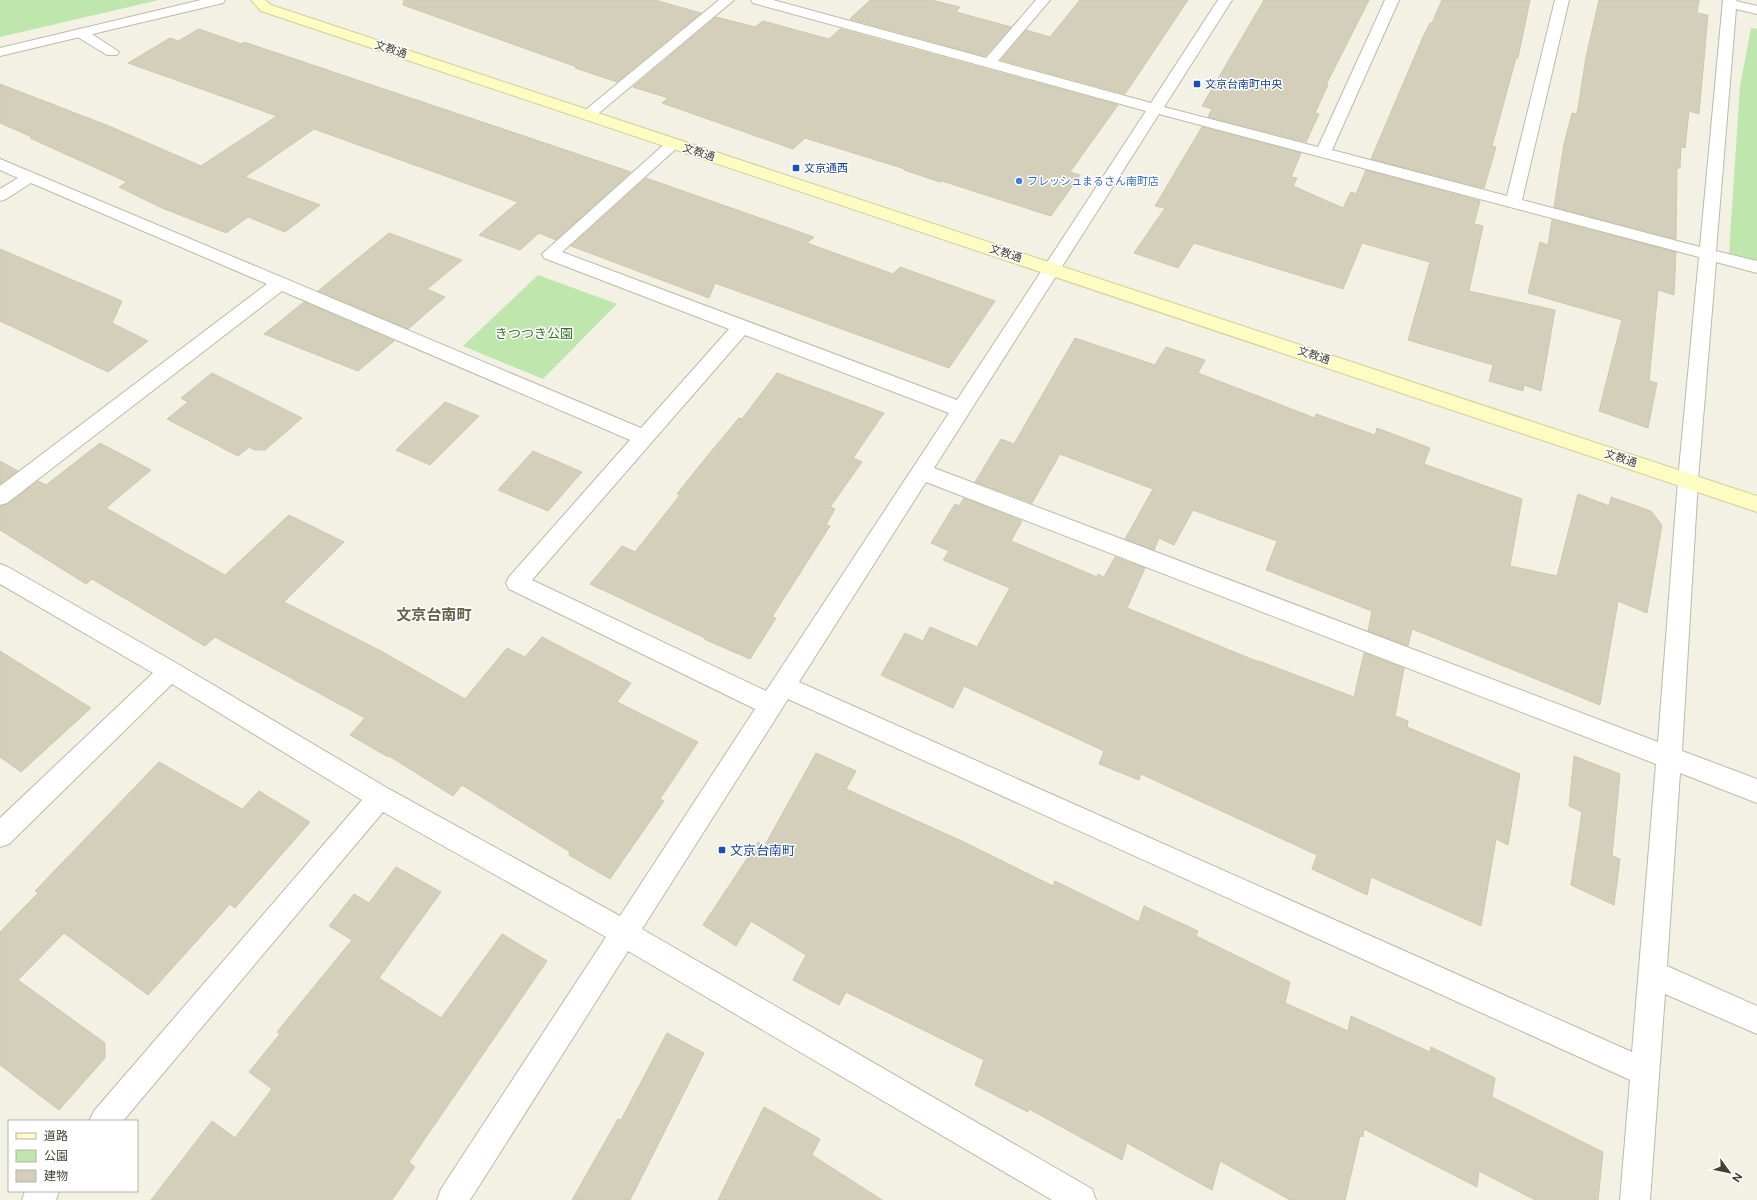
<svg xmlns="http://www.w3.org/2000/svg" width="1757" height="1200" font-family="'Public Sans','Noto Sans JP',sans-serif">
<style>
.green{fill:#bfe6ad}
.building{fill:#d3cfba;stroke:#cec8ad}
.lines{fill:none;stroke-linecap:round;stroke-linejoin:round}
.lane-casing{stroke:#bdbaa7;stroke-width:2}
.street-casing{stroke:#bdbaa7;stroke-width:2}
.secondary-casing{stroke:#d1cf95;stroke-width:2}
.lane{fill:#fff;fill-rule:evenodd}
.street{fill:#fff;fill-rule:evenodd}
.secondary{fill:#fdfcc3;fill-rule:evenodd}
.transit-dot{fill:#1a4fb4;stroke:#fff;stroke-width:1.5}
.shop-dot{fill:#3f7fe0;stroke:#fff;stroke-width:1.5}
.labels{text-anchor:middle;stroke-width:3;stroke-linejoin:round;paint-order:stroke}
.far-street-label{font-size:11px;fill:#444134;stroke:#fff}
.far-transit-label{font-size:11px;fill:#164399;stroke:#fff;text-anchor:start}
.far-shop-label{font-size:11px;fill:#366cbe;stroke:#fff;text-anchor:start}
.park-label{font-size:13px;fill:#357429;stroke:#fff}
.transit-label{font-size:13px;fill:#164399;stroke:#fff;text-anchor:start}
.quarter-label{font-size:15px;font-weight:bold;fill:#66624c;stroke:#fff}
</style>
<rect width="100%" height="100%" fill="#f2f1e4"/>
<path class="green" d="M 0,0 L 159,0 L 0,37 Z
M 1751,28 L 1757,29 L 1757,261 L 1729,253 L 1740,86 Z
M 538,275 L 617,304 L 543,379 L 463,346 Z"/>
<path class="building" d="M 404,0 L 655,0 L 701,13 L 617,82 L 575,68 L 577,67 L 403,5 Z
M 870,0 L 931,0 L 960,7 L 956,12 L 1011,27 L 985,56 L 850,19 Z
M 1080,0 L 1188,0 L 1125,94 L 1001,60 L 1026,30 L 1050,37 Z
M 1264,0 L 1369,0 L 1326,85 L 1328,85 L 1315,113 L 1319,114 L 1306,142 L 1208,117 L 1212,109 L 1202,106 Z
M 1442,0 L 1530,0 L 1518,58 L 1516,58 L 1492,146 L 1496,147 L 1484,188 L 1371,159 L 1423,37 L 1430,23 L 1432,23 Z
M 1599,0 L 1699,0 L 1697,13 L 1708,15 L 1699,114 L 1689,111 L 1685,148 L 1681,147 L 1680,168 L 1677,168 L 1676,239 L 1554,207 L 1564,144 L 1572,113 L 1577,114 L 1586,57 Z
M 716,17 L 755,27 L 763,21 L 829,39 L 840,29 L 1118,105 L 1070,172 L 1080,175 L 1051,216 L 942,181 L 940,182 L 904,170 L 905,169 L 805,138 L 793,149 L 662,103 L 668,98 L 633,87 Z
M 199,29 L 242,44 L 244,42 L 631,172 L 556,240 L 539,233 L 520,250 L 479,235 L 518,202 L 314,129 L 245,177 L 320,205 L 285,232 L 248,217 L 226,233 L 162,208 L 119,187 L 127,182 L 30,138 L 32,137 L 0,123 L 0,84 L 109,126 L 201,166 L 277,116 L 128,63 L 170,38 L 178,41 Z
M 1202,127 L 1301,153 L 1291,177 L 1297,178 L 1293,186 L 1343,208 L 1351,192 L 1356,194 L 1366,170 L 1480,201 L 1474,224 L 1483,226 L 1469,291 L 1555,310 L 1541,391 L 1524,385 L 1523,391 L 1489,381 L 1493,365 L 1408,340 L 1430,262 L 1362,243 L 1343,289 L 1194,243 L 1178,268 L 1134,253 L 1165,208 L 1155,206 Z
M 646,178 L 814,237 L 807,243 L 893,274 L 900,267 L 995,301 L 949,368 L 715,283 L 709,298 L 571,246 Z
M 1552,220 L 1676,252 L 1674,295 L 1658,290 L 1649,381 L 1657,383 L 1648,428 L 1599,411 L 1622,320 L 1528,293 L 1540,242 L 1548,245 Z
M 389,233 L 462,260 L 427,289 L 445,297 L 408,329 L 318,291 Z
M 0,249 L 122,301 L 112,323 L 148,341 L 108,372 L 0,321 Z
M 304,302 L 394,341 L 358,371 L 264,334 Z
M 1075,338 L 1155,365 L 1166,347 L 1205,360 L 1198,373 L 1315,418 L 1316,414 L 1375,435 L 1377,428 L 1430,448 L 1424,464 L 1522,499 L 1510,566 L 1557,576 L 1578,494 L 1609,506 L 1611,497 L 1651,511 L 1662,525 L 1647,613 L 1618,601 L 1600,705 L 1412,629 L 1408,646 L 1368,631 L 1372,611 L 1266,570 L 1277,541 L 1193,510 L 1174,545 L 1159,538 L 1154,550 L 1125,539 L 1153,489 L 1060,454 L 1032,503 L 975,482 L 1001,439 L 1014,444 Z
M 212,373 L 302,418 L 265,450 L 255,450 L 249,447 L 238,456 L 167,419 L 188,402 L 181,398 Z
M 777,373 L 884,413 L 853,458 L 862,462 L 830,507 L 835,509 L 826,525 L 830,526 L 772,617 L 776,618 L 750,659 L 704,639 L 705,638 L 590,584 L 622,546 L 635,552 L 680,495 L 677,494 L 704,460 L 739,418 L 742,419 Z
M 445,402 L 479,416 L 430,465 L 396,450 Z
M 100,443 L 151,470 L 106,508 L 225,575 L 289,515 L 344,542 L 284,602 L 381,651 L 465,699 L 507,648 L 525,657 L 542,637 L 631,683 L 617,702 L 698,742 L 660,799 L 664,801 L 610,879 L 569,855 L 570,852 L 462,785 L 453,796 L 389,756 L 388,757 L 350,735 L 365,718 L 215,637 L 205,646 L 92,579 L 86,584 L 0,530 L 0,506 L 8,504 L 38,481 L 46,485 Z
M 533,451 L 582,472 L 548,511 L 498,490 Z
M 0,461 L 18,471 L 0,484 Z
M 964,498 L 1022,521 L 1011,541 L 1097,577 L 1098,574 L 1104,577 L 1115,557 L 1145,568 L 1127,608 L 1259,662 L 1259,661 L 1354,697 L 1364,653 L 1404,668 L 1395,716 L 1408,721 L 1407,727 L 1520,774 L 1508,845 L 1496,839 L 1481,926 L 1371,877 L 1367,895 L 1312,869 L 1317,855 L 1141,774 L 1139,780 L 1099,764 L 1104,751 L 964,686 L 953,708 L 881,675 L 905,633 L 923,641 L 930,627 L 977,647 L 1010,588 L 943,560 L 949,551 L 931,543 L 955,504 L 959,506 Z
M 0,651 L 91,708 L 21,772 L 0,757 Z
M 816,753 L 856,771 L 846,789 L 964,842 L 1053,886 L 1055,881 L 1139,922 L 1144,906 L 1198,931 L 1196,936 L 1290,982 L 1285,1003 L 1348,1031 L 1351,1016 L 1430,1052 L 1431,1047 L 1495,1078 L 1492,1097 L 1603,1152 L 1598,1200 L 1535,1200 L 1479,1171 L 1477,1187 L 1364,1129 L 1363,1137 L 1360,1136 L 1345,1200 L 1290,1200 L 1220,1161 L 1212,1190 L 1127,1143 L 1122,1160 L 1029,1109 L 1028,1112 L 975,1085 L 984,1060 L 846,992 L 839,1005 L 793,980 L 806,955 L 751,921 L 736,946 L 703,925 L 758,842 L 765,845 Z
M 1574,756 L 1620,774 L 1612,856 L 1620,859 L 1614,905 L 1571,885 L 1582,812 L 1569,806 Z
M 159,762 L 242,809 L 259,791 L 310,822 L 235,908 L 230,904 L 148,995 L 64,933 L 18,980 L 105,1043 L 105,1058 L 59,1110 L 0,1065 L 0,932 L 38,893 L 35,891 Z
M 396,867 L 441,892 L 379,978 L 441,1018 L 502,934 L 547,961 L 409,1162 L 415,1167 L 392,1200 L 151,1200 L 212,1121 L 235,1138 L 272,1089 L 249,1072 L 280,1034 L 277,1032 L 352,940 L 329,926 L 354,894 L 369,903 Z
M 667,1033 L 704,1053 L 630,1200 L 572,1200 L 618,1119 L 621,1120 Z
M 764,1107 L 820,1139 L 812,1155 L 882,1200 L 718,1200 Z"/>
<g class="lines">
<g class="lane-casing">
<path id="lane" d="M 81,29 L 86,30 L 119,52 L 117,55 L 107,55 L 76,36 L 74,33 L 76,30 Z"/>
</g>
<g class="street-casing">
<path id="street" d="M 201,0 L 225,0 L 223,3 L 0,56 L 0,48 Z
M 719,0 L 734,0 L 593,118 L 583,118 L 581,115 L 583,112 Z
M 751,0 L 773,0 L 986,58 L 1036,0 L 1050,0 L 998,61 L 1151,103 L 1218,0 L 1232,0 L 1164,107 L 1318,147 L 1385,0 L 1399,0 L 1332,150 L 1507,196 L 1555,0 L 1569,0 L 1522,200 L 1700,247 L 1723,0 L 1737,0 L 1736,1 L 1757,6 L 1757,14 L 1736,9 L 1716,251 L 1757,261 L 1757,273 L 1716,262 L 1698,480 L 1682,751 L 1757,779 L 1757,803 L 1680,773 L 1667,966 L 1757,1006 L 1757,1034 L 1665,994 L 1650,1200 L 1620,1200 L 1630,1080 L 788,699 L 642,929 L 1092,1189 L 1096,1200 L 1052,1200 L 628,951 L 470,1200 L 437,1200 L 441,1189 L 606,937 L 383,812 L 123,1121 L 89,1121 L 94,1111 L 362,800 L 172,684 L 9,844 L 0,847 L 0,818 L 153,673 L 0,584 L 0,564 L 8,567 L 178,664 L 389,789 L 620,916 L 755,709 L 509,589 L 506,583 L 509,577 L 630,440 L 282,291 L 7,503 L 0,505 L 0,486 L 267,284 L 31,183 L 6,199 L 0,201 L 0,189 L 18,178 L 0,170 L 0,159 L 641,428 L 729,329 L 544,258 L 542,254 L 669,140 L 679,140 L 682,143 L 679,146 L 562,252 L 957,400 L 1146,111 L 753,3 ZM 1159,114 L 1699,257 L 1678,480 L 1658,742 L 934,468 ZM 745,335 L 949,413 L 766,691 L 532,580 ZM 926,482 L 1656,764 L 1632,1052 L 799,682 Z
M 25,1191 L 59,1191 L 56,1200 L 22,1200 Z"/>
</g>
<g class="secondary-casing">
<path id="secondary" d="M 251,0 L 265,0 L 271,5 L 1757,496 L 1757,512 L 261,11 Z"/>
</g>
<use href="#lane" class="lane"/>
<use href="#street" class="street"/>
<use href="#secondary" class="secondary"/>
</g>
<g class="transit-dot">
<rect x="1193" y="80" width="8" height="8" rx="2"/>
<rect x="792" y="164" width="8" height="8" rx="2"/>
<rect x="718" y="846" width="8" height="8" rx="2"/>
</g>
<circle class="shop-dot" cx="1019" cy="181" r="4"/>
<g class="labels">
<g class="far-street-label">
<text transform="translate(391 49) rotate(18)" y="4">文教通</text>
<text transform="translate(699 152) rotate(18)" y="4">文教通</text>
<text transform="translate(1006 253) rotate(18)" y="4">文教通</text>
<text transform="translate(1314 355) rotate(18)" y="4">文教通</text>
<text transform="translate(1621 458) rotate(18)" y="4">文教通</text>
</g>
<g class="far-transit-label">
<text x="1205" y="88">文京台南町中央</text>
<text x="804" y="172">文京通西</text>
</g>
<g class="far-shop-label">
<text x="1027" y="185">フレッシュまるさん南町店</text>
</g>
<g class="park-label">
<text x="534" y="338">きつつき公園</text>
</g>
<g class="transit-label">
<text x="730" y="855">文京台南町</text>
</g>
<g class="quarter-label">
<text x="434" y="620">文京台南町</text>
</g>
</g>
<rect x="8" y="1120" width="130" height="72" fill="#ffffff" stroke="#b4b3ae"/>
<rect x="16" y="1133" width="20" height="6" fill="#fdfcc3" stroke="#b4b3ae"/>
<text x="44" y="1140" font-size="12" fill="#444134">道路</text>
<rect x="16" y="1150" width="20" height="12" fill="#bfe6ad" stroke="#b4b3ae"/>
<text x="44" y="1160" font-size="12" fill="#444134">公園</text>
<rect x="16" y="1170" width="20" height="12" fill="#d3cfba" stroke="#b4b3ae"/>
<text x="44" y="1180" font-size="12" fill="#444134">建物</text>
<g transform="translate(1729 1172) rotate(123)" stroke="#ffffff" stroke-width="3" paint-order="stroke">
<path d="M0-3L7 15L0 10L-7 15Z" fill="#444134"/>
<text y="-6" font-size="11" font-weight="bold" text-anchor="middle" fill="#444134">N</text>
</g>
</svg>
